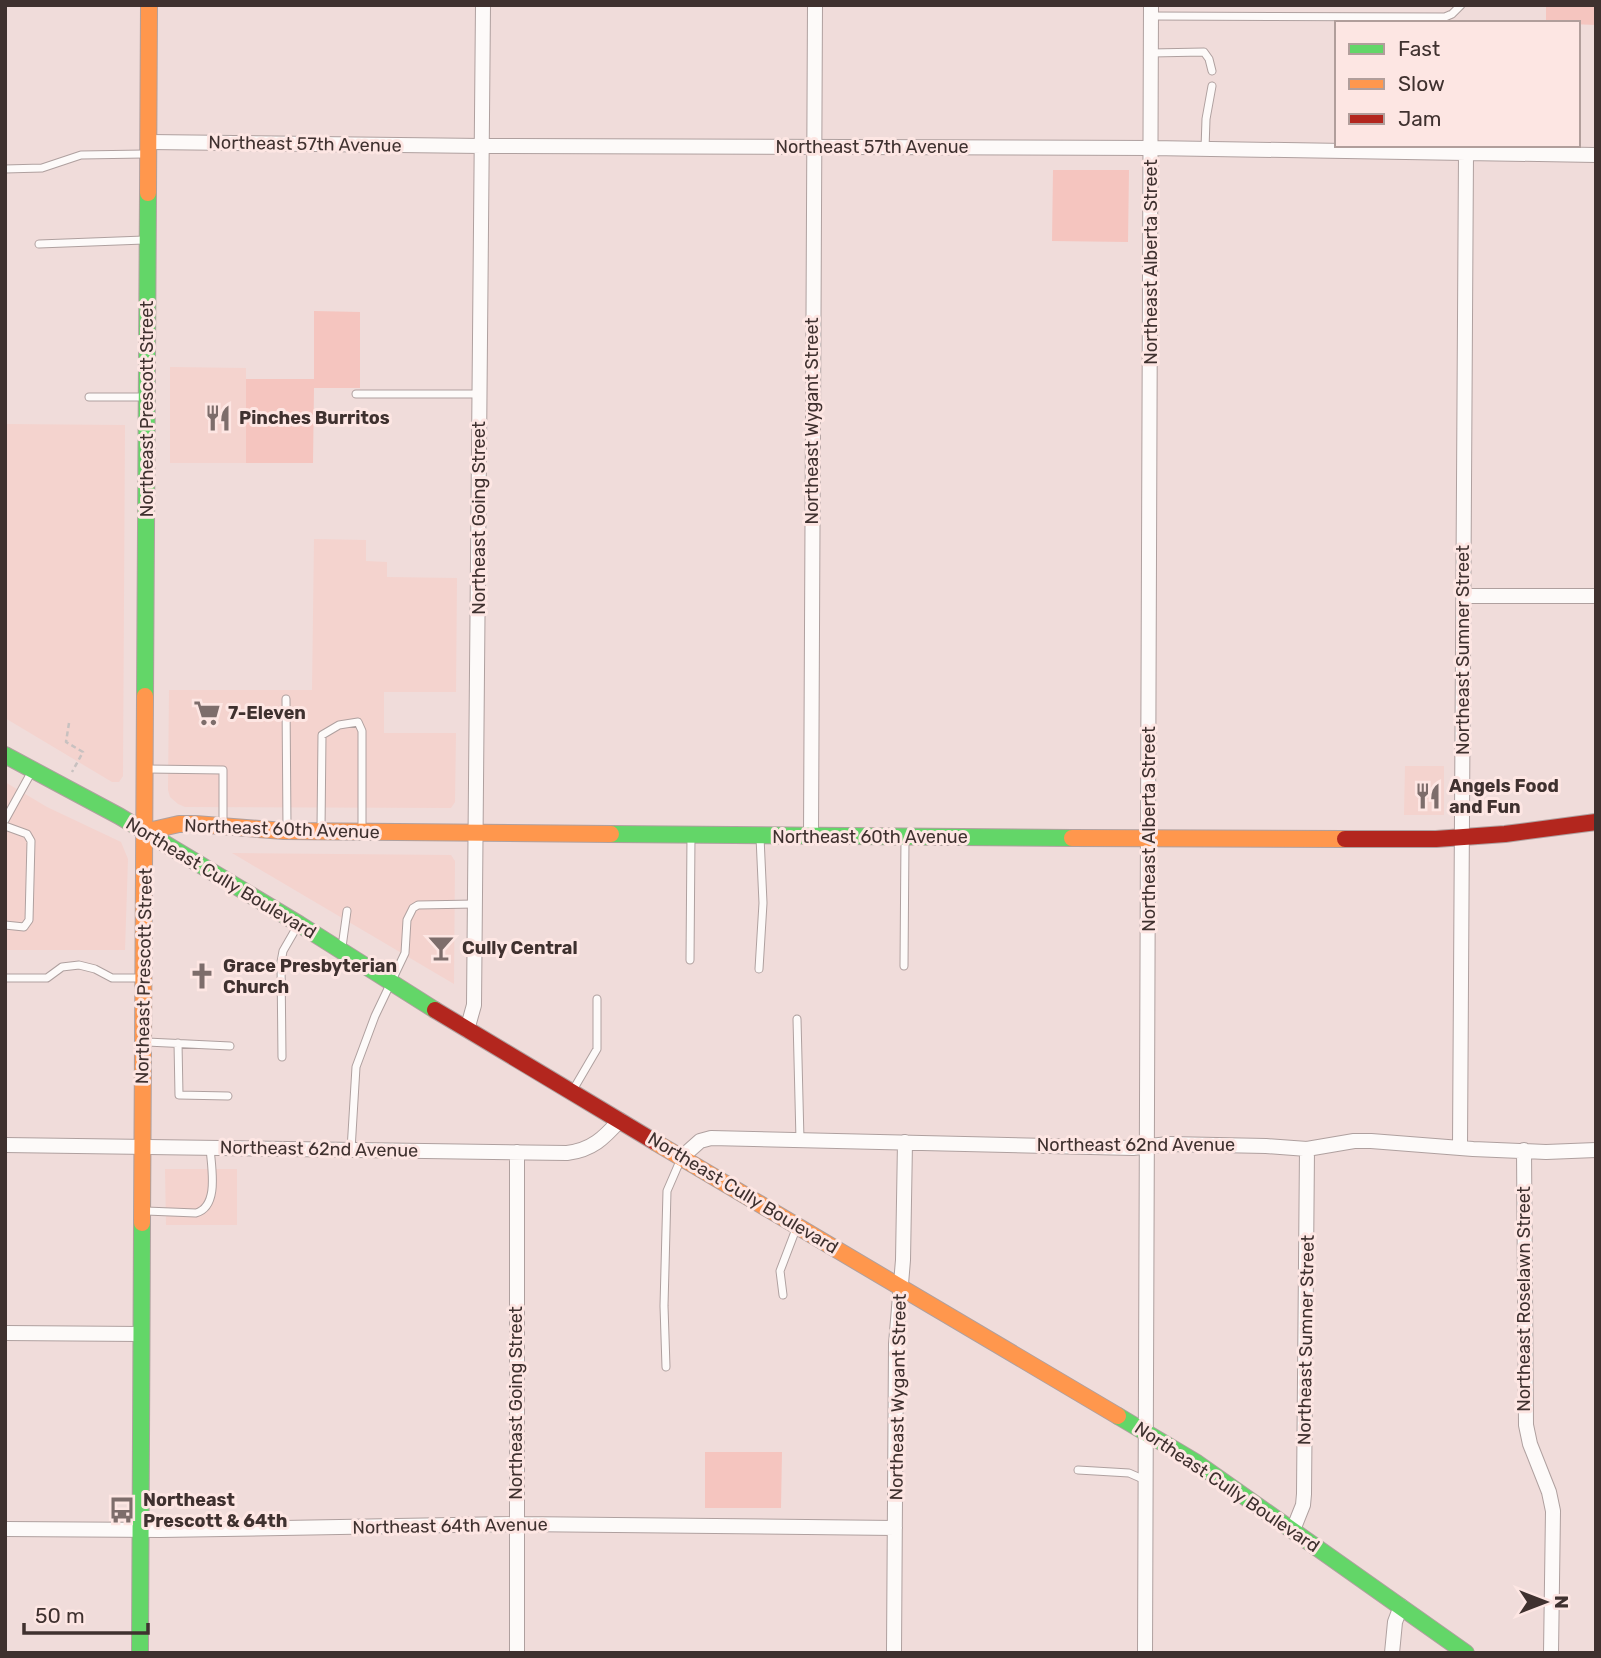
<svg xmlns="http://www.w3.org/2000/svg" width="1601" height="1658" font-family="Rubik,sans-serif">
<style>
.built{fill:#f4d3ce}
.green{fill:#f5c5bf}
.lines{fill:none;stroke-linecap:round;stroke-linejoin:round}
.lane-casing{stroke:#afa09f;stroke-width:9}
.street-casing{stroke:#afa09f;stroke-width:16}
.fast-casing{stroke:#afa09f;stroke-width:18}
.slow-casing{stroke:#afa09f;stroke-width:18}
.jam-casing{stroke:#afa09f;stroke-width:18}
.path{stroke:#c8c1c0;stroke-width:2.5;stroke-dasharray:5 3.5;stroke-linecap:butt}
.lane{stroke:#fdfaf9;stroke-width:7}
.street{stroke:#fdfaf9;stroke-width:14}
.fast{stroke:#63d668;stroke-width:16}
.slow{stroke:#ff974d;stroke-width:16}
.jam{stroke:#b3261e;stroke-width:16}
.labels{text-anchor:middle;stroke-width:6;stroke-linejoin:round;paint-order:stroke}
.street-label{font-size:18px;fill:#3f312f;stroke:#fde6e3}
.poi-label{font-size:18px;font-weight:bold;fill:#3f312f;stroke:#fde6e3;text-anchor:start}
</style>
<rect width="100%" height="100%" fill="#f0dcda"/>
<path class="built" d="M 170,367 L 246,368 L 246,463 L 170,463 Z
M 5,424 L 125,425 L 123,776 L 119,782 L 112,782 L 5,718 Z
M 314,539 L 366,540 L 366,561 L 387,562 L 387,577 L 457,578 L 456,692 L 384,692 L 384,733 L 456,733 L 455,802 L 451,808 L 185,807 L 178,804 L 170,797 L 168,790 L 169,690 L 312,690 Z
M 1405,766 L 1444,766 L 1444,815 L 1404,815 Z
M 5,782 L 47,807 L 121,842 L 128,859 L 125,950 L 5,950 Z
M 232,853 L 451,855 L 455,861 L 454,984 Z
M 165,1169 L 237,1169 L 237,1225 L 166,1225 Z"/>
<path class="green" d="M 1546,5 L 1596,5 L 1596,25 L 1546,23 Z
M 1053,170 L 1129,170 L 1128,242 L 1052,241 Z
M 314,311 L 360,312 L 360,388 L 314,388 L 313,463 L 246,463 L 246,379 L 314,379 Z
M 705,1452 L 782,1452 L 781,1508 L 705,1508 Z"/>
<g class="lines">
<g class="lane-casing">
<path id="lane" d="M 1151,16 L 1445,17 L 1452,14 L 1461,5
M 1151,53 L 1204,52 L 1209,59 L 1212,71
M 1205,149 L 1206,119 L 1212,86
M 5,169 L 42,168 L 81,155 L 144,154
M 39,244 L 144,240
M 356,394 L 479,394
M 89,397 L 146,397
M 286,699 L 287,827
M 148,769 L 223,770 L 223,824
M 5,820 L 32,771
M 5,826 L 27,834 L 31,841 L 29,920 L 24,927 L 5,925
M 321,829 L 322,735 L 339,725 L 358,722 L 362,731 L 362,828
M 342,947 L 347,911
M 690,960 L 691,836
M 904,966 L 905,838
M 759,969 L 763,903 L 760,837
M 5,978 L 47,978 L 62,967 L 79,965 L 95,969 L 112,978 L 140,978
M 797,1019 L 800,1140
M 147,1042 L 230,1046
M 178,1043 L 179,1095 L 228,1096
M 282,1057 L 281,962 L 283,951 L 298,925
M 573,1090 L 597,1049 L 597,999
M 351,1150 L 356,1067 L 375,1016 L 405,953 L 407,920 L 413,908 L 418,905 L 475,904
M 146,1211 L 196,1213 C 220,1206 211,1166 210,1147
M 783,1295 L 780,1271 L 796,1229
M 666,1367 L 664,1306 L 667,1191 L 680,1161
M 1078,1470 L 1129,1473 L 1145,1480"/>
</g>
<g class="street-casing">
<path id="street" d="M 149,142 L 482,146 L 1151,148 L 1596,155
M 1463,596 L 1596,596
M 811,836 L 815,5
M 467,1030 L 474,1005 L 483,5
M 5,1145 L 567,1153 C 592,1150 604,1138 620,1120
M 1460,1147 L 1466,153
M 1524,1150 L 1526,1425 L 1530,1444 L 1549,1492 L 1553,1511 L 1551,1653
M 517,1152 L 517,1653
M 682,1157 L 700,1141 L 711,1138 L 1133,1148 L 1168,1144 L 1266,1146 L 1307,1149 L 1354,1141 L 1371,1141 L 1473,1149 L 1546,1152 L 1596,1150
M 5,1333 L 141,1334
M 5,1529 L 160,1530 L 517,1524 L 895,1528
M 1293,1530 L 1303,1505 L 1304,1494 L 1307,1149
M 894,1653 L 896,1344 L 903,1260 L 905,1142
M 1145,1653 L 1151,5
M 1392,1653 L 1395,1622 L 1401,1606"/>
</g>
<g class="fast-casing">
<path id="fast" d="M 145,696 L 148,193
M 5,755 L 119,816 L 299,924 L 435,1010
M 611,834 L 1072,838
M 1118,1416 L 1197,1463 L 1466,1653
M 140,1653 L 142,1223"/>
</g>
<g class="slow-casing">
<path id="slow" d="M 148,193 L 149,5
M 144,832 L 179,824 L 195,824 L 284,831 L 611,834
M 1072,838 L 1345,839
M 655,1142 L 1118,1416
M 142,1223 L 145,696"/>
</g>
<g class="jam-casing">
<path id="jam" d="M 1345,839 L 1436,839 L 1505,834 L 1596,822
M 435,1010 L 655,1142"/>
</g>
<path class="path" d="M 69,723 L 66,742 L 83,752 L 72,772"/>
<use href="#lane" class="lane"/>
<use href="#street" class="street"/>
<use href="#fast" class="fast"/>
<use href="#slow" class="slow"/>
<use href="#jam" class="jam"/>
</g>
<defs>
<g id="restaurant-bare" transform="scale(2.1)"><path d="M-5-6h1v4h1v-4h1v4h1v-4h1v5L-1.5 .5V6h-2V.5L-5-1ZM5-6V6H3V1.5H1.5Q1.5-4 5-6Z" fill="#7d6d6b" stroke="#fde6e3" stroke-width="2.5" paint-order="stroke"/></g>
<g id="supermarket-bare" transform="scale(2.1)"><path d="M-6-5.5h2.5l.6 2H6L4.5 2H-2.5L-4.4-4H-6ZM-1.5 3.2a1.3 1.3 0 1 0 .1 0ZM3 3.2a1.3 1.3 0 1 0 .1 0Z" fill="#7d6d6b" stroke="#fde6e3" stroke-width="2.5" paint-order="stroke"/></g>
<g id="bar-bare" transform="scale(2.1)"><path d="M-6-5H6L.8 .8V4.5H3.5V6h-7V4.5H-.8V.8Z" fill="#7d6d6b" stroke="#fde6e3" stroke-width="2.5" paint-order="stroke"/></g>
<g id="church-bare" transform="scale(2.1)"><path d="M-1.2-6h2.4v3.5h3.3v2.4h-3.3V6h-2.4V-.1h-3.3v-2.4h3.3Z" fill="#7d6d6b" stroke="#fde6e3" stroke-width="2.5" paint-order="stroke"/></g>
<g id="bus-bare" transform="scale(2.1)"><path d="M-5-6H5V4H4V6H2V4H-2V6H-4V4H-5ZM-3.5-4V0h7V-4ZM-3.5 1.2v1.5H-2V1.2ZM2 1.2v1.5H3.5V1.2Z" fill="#7d6d6b" stroke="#fde6e3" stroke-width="2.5" paint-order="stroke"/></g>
</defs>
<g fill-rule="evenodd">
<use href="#restaurant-bare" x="218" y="418"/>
<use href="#supermarket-bare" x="207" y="713"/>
<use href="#restaurant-bare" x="1428" y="796"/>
<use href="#bar-bare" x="441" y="948"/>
<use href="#church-bare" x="202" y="976"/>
<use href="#bus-bare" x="122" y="1510"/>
</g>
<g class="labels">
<g class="street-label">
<text transform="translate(305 144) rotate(1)" y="6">Northeast 57th Avenue</text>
<text x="872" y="153">Northeast 57th Avenue</text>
<text transform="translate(1151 262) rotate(-90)" y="6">Northeast Alberta Street</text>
<text transform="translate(147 409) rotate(-90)" y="6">Northeast Prescott Street</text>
<text transform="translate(812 421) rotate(-90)" y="6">Northeast Wygant Street</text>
<text transform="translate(479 518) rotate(-90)" y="6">Northeast Going Street</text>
<text transform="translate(1463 650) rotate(-90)" y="6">Northeast Sumner Street</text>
<text transform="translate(282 829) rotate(2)" y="6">Northeast 60th Avenue</text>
<text transform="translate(1149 829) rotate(-90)" y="6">Northeast Alberta Street</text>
<text x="870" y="843">Northeast 60th Avenue</text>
<text transform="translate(221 878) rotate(31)" y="6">Northeast Cully Boulevard</text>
<text transform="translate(144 976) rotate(-89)" y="6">Northeast Prescott Street</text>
<text x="1136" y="1151">Northeast 62nd Avenue</text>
<text transform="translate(319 1149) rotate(1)" y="6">Northeast 62nd Avenue</text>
<text transform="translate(743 1193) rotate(31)" y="6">Northeast Cully Boulevard</text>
<text transform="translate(1524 1299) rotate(-90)" y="6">Northeast Roselawn Street</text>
<text transform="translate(1306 1340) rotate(-89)" y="6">Northeast Sumner Street</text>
<text transform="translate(898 1397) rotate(-89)" y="6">Northeast Wygant Street</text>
<text transform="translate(516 1403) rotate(-90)" y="6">Northeast Going Street</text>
<text transform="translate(1227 1487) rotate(34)" y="6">Northeast Cully Boulevard</text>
<text transform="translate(450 1526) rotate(-1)" y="6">Northeast 64th Avenue</text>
</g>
<g class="poi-label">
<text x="239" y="424">Pinches Burritos</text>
<text x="228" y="719">7-Eleven</text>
<text x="1449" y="792">Angels Food<tspan x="1449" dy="21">and Fun</tspan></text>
<text x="462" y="954">Cully Central</text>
<text x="223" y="972">Grace Presbyterian<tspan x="223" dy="21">Church</tspan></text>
<text x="143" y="1506">Northeast<tspan x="143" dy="21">Prescott &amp; 64th</tspan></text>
</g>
</g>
<rect width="1601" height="1658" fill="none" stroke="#3f312f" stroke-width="14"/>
<rect x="1335" y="21" width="245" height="126" fill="#fde6e3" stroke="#b19e9b" stroke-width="2"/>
<rect x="1349" y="44" width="35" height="10" fill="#63d668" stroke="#b19e9b" stroke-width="2"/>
<text x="1398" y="56" font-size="21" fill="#3f312f">Fast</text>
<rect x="1349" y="79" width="35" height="10" fill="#ff974d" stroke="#b19e9b" stroke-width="2"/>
<text x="1398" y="91" font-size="21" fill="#3f312f">Slow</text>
<rect x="1349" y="114" width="35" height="10" fill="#b3261e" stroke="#b19e9b" stroke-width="2"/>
<text x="1398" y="126" font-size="21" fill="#3f312f">Jam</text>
<g transform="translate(1545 1602) rotate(90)" stroke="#fde6e3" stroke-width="5" paint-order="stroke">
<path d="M0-5L12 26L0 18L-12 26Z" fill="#3f312f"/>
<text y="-10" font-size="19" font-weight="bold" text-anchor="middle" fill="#3f312f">N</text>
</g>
<path d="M24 1623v10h124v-10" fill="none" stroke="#3f312f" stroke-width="3.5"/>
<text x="35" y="1623" font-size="21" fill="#3f312f" stroke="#fde6e3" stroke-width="5" paint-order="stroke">50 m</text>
</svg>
